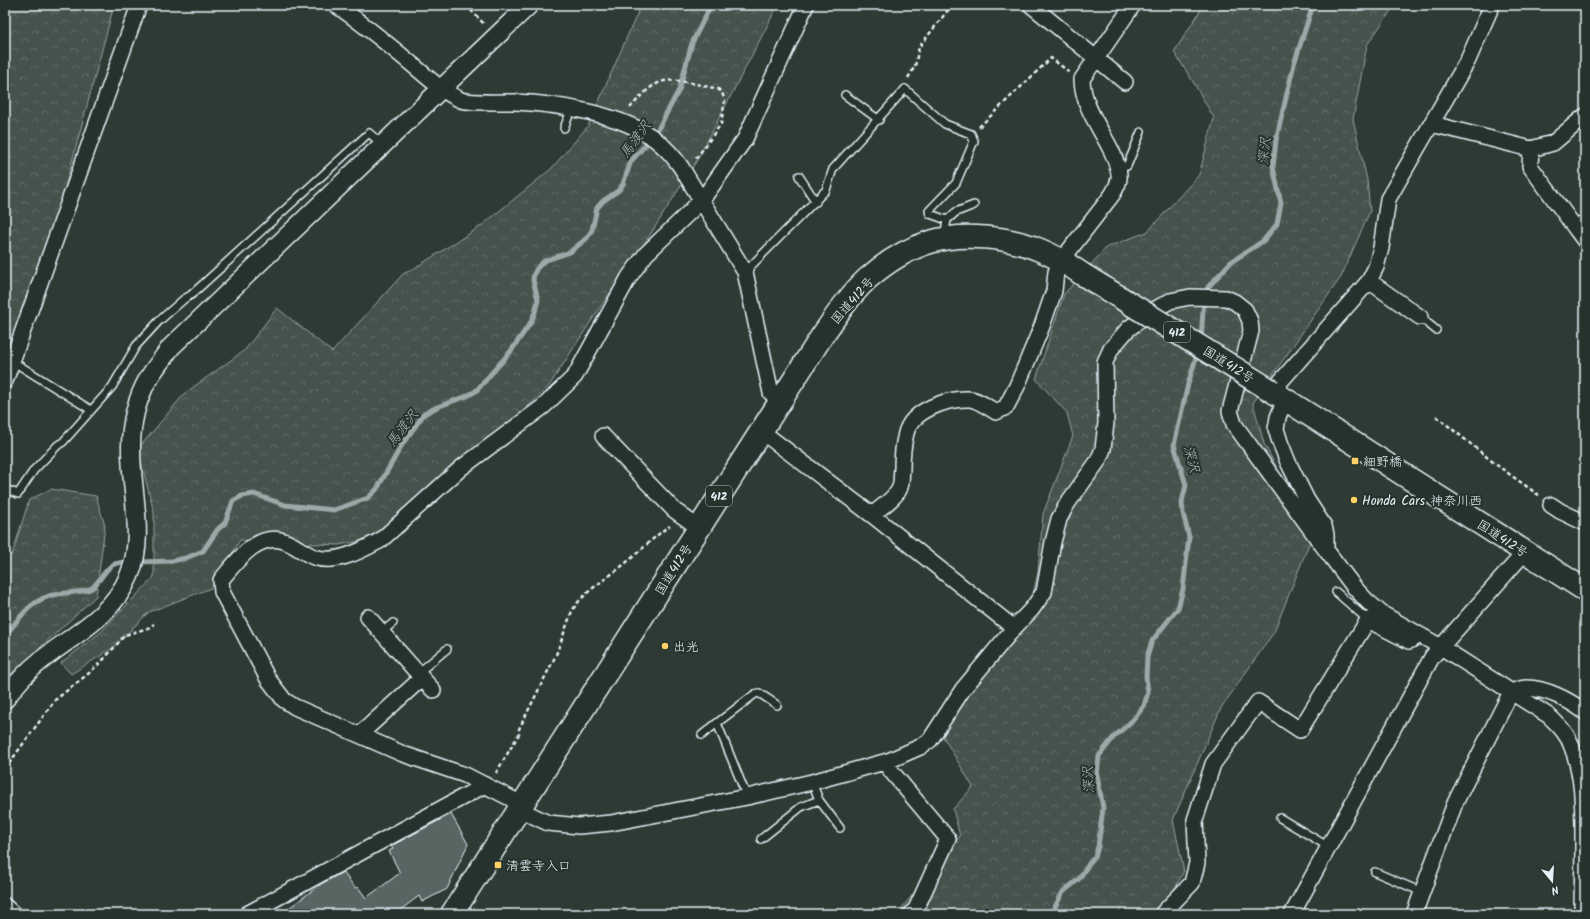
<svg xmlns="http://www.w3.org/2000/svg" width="1590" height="919" font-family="Kalam,'Klee One',sans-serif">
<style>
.forest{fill:url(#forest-crowns);stroke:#96a2a3}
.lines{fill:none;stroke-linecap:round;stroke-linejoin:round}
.stream{stroke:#9da8a9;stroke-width:5}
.building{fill:#596563;stroke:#e8f1f8}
.service-casing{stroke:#e8f1f8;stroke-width:10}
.minor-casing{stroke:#e8f1f8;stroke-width:18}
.tertiary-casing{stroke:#e8f1f8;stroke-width:21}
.trunk-casing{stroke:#e8f1f8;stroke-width:25}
.path{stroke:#e8f1f8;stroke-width:2.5;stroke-dasharray:4 3;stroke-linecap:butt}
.service{stroke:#26332d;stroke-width:7}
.minor{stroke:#26332d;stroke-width:15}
.tertiary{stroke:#26332d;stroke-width:18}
.trunk{stroke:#26332d;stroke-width:22}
.trunk-bridge-casing{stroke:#e8f1f8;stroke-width:25;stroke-linecap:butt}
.trunk-bridge{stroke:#26332d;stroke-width:22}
.poi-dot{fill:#ffd166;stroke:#26332d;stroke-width:1.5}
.labels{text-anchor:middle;stroke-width:4;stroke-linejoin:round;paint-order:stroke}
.shield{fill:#26332d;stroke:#aeb8bb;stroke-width:1}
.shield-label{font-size:12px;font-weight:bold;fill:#e8f1f8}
.street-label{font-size:13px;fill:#e8f1f8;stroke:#26332d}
.poi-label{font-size:13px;fill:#e8f1f8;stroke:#26332d;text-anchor:start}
.water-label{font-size:14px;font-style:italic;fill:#b0babd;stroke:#26332d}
</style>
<defs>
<pattern id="forest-crowns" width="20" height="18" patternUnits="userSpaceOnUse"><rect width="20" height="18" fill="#45524e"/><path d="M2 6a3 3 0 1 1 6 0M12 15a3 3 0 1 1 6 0" fill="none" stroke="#606b68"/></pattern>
</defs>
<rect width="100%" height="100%" fill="#2e3b35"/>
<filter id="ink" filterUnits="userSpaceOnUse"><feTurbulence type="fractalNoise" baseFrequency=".025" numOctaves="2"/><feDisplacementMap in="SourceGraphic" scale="8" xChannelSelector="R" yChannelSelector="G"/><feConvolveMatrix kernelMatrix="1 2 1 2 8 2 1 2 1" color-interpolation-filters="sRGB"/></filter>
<g filter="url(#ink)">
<path class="forest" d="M 5,5 L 114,5 L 29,322 L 5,378 Z
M 641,5 L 778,5 L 699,157 L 650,235 L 601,306 L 549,386 L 451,481 L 403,533 L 338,545 L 240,540 L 211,588 L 149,612 L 113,648 L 71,674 L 61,663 L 101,632 L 154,577 L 154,513 L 138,449 L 185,393 L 245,350 L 277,308 L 332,352 L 403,274 L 415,268 L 481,226 L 551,169 L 588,126 Z
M 1204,5 L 1395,5 L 1367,45 L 1353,119 L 1367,180 L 1370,211 L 1341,277 L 1253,403 L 1264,444 L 1313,534 L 1274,632 L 1221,708 L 1173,820 L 1184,871 L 1161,914 L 897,914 L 960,836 L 953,809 L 973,787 L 938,728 L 1028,617 L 1038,572 L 1043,514 L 1073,436 L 1067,413 L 1036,379 L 1064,294 L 1107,247 L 1147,232 L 1199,175 L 1214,118 L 1192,80 L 1174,52 Z
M 51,489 L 96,496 L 105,526 L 96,596 L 5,680 L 5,552 L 12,555 L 29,500 Z"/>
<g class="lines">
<path class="stream" d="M 1201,340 L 1203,310 L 1208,287 L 1231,262 L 1263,241 L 1277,224 L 1281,203 L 1273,167 L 1276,140 L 1294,64 L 1313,5
M 138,562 L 172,561 L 186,558 L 203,551 L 218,529 L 225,523 L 233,501 L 242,496 L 254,494 L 285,505 L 334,510 L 368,498 L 377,489 L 403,443 L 424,414 L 437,407 L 467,396 L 476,391 L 511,351 L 531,322 L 535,312 L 538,300 L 533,280 L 534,274 L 537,268 L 544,261 L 570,252 L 587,238 L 592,230 L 597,208 L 603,201 L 619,190 L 623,184 L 631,161 L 656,133 L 679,90 L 692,43 L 711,5
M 5,636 C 20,617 33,597 58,594 C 69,592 82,593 92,588 C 95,586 97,582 100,579 C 110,565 112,562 130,562
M 1051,914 L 1063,892 L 1079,879 L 1090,862 L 1095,857 L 1098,847 L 1103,808 L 1097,775 L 1099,756 L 1113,738 L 1134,719 L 1144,706 L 1148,692 L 1146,677 L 1147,657 L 1152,641 L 1178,608 L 1183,589 L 1189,537 L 1183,513 L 1182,502 L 1186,485 L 1174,445 L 1188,384 L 1198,351"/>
</g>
<path class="building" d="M 451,814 L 468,844 L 447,889 L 422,902 L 419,896 L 395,914 L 281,914 L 321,884 L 343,872 L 355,888 L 358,887 L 366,898 L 400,873 L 389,851 L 393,849 L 391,846 Z"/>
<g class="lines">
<g class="service-casing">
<path id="service" d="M 845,95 L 879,120
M 564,128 L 572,108
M 1117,168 L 1127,166 L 1141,132
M 799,176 L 816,202
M 944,237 L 947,220 L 956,212 L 974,205
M 745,272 L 826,190 L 833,169 L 905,89 L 945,124 L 971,134 L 974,141 L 956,183 L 929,211 L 930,214 L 947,220
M 1420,317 L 1436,330
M 12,361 L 91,410
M 5,489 L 18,494 L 34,470 L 58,445 L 63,442 L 112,387 L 136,346 L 159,321 L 184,299 L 191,295 L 369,133 L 382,144
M 1336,592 L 1368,620
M 382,632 L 393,623
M 418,673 L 447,649
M 702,735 L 717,723
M 812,782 L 819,800 L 840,828
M 747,797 L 717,723 L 755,694 L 759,693 L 777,705
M 1280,818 L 1329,847
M 761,839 L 801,807 L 819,800
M 1375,872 L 1422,892
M 5,901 L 19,914
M 265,904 L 272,914"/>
</g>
<g class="minor-casing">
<path id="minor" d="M 336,5 C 361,22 384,41 408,61 C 424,74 441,91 461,100 C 469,103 504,102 515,102 C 558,104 622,114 656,140 C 666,148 674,157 681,167 L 745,272 L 771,393 L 780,401
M 806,5 L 745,139 L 702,200 L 646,254 L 629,277 L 575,376 L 544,406 L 461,468 L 381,540 C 362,550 336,565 314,557 C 304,553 295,545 284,541 C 257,532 236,562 221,580 L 222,592 L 268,679 L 284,700 L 295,707 L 403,754 L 465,775 L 512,799 L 519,809 L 548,823 L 579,826 L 611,823 L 747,797 L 812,782 L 888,761 L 920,747 L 930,740 L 963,689 L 1014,628 L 1032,609 L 1044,592 L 1053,542 L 1059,519 L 1067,504 L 1098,461 L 1103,449 L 1106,423 L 1105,362 L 1111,349 L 1128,329 L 1152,311 L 1170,301 L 1190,297 L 1226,298 L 1235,302 L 1245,310 L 1250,321 L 1251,331 L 1230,411 L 1234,424 L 1326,550
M 1031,5 L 1125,82
M 1432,124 L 1531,149 L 1553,143 L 1585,116
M 1531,149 L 1530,166 L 1576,229 L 1585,222
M 1576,229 L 1585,241
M 1369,281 L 1420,317
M 5,381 L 139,5
M 1272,391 L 1369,281 L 1376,267 L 1381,248 L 1388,199 L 1468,60 L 1492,5
M 1285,400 L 1278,417 L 1276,429 L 1280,442 L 1288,462 L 1307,500 L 1324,526 L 1326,535 L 1326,550 L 1354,587 L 1367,601 L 1381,613 L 1441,647 L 1549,716 C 1558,725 1568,734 1572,747 C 1584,778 1583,811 1583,844 C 1583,867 1582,891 1582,914
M 761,431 L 872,515 L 1014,628
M 603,436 L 674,510 L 699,528
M 1551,505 L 1560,511 L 1585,523
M 872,515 C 879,509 898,496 900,487 C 902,482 901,475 902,469 C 902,457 903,445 906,433 C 912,410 948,398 969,399 C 977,399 989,408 996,412 L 1006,407 L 1017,386 L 1042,326 L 1054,291 L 1056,272 L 1061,261 L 1112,195 C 1116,188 1120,182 1119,174 C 1114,141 1083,116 1082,79 L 1133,5
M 422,678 L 433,690
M 359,735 L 422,678 L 368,617
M 888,761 L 891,771 L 948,839 L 916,909 L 911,914
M 247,914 L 485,785
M 1162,914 L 1192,883 L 1197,863 L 1195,820 L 1213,764 L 1258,702 L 1300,730 L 1368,620 L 1409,641 L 1415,638
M 1292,914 L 1432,657 L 1525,552
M 1414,914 L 1455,803 L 1511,692 C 1515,691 1521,688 1526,688 C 1546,688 1569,700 1585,712"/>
</g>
<g class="tertiary-casing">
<path id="tertiary" d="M 5,699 C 13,688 21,678 31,669 C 65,638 110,621 129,576 C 146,538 130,487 131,447 C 131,424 137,399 148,379 C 155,368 163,358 171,347 L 529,5"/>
</g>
<g class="trunk-casing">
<path id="trunk" d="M 1272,391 L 1585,590
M 452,914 L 822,336 C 836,316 849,296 867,279 C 884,264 907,249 930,242 C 962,232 1009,237 1040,250 C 1055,256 1069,265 1082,274"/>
</g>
<path class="path" d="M 466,5 L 485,25
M 908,78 L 915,66 L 919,47 L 952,5
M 630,108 C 638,99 649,86 661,82 C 675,77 703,86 718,89 L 722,93 L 725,100 L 721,124 L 695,160
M 979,127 L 1051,58 L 1069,72
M 1436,416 L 1498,466 L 1540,496
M 5,769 L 55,700 L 88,674 L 104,659 L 125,635 L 148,628 L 154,624
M 496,773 L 519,734 L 519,729 L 556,655 L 572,611 C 583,592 605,580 622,566 C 637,554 651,540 666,528 L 670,526"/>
<use href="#service" class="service"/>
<use href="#minor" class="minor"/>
<use href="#tertiary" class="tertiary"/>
<use href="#trunk" class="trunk"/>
<g class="trunk-bridge-casing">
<path id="trunk-bridge" d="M 1082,274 L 1272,391"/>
</g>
<use href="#trunk-bridge" class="trunk-bridge"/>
</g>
</g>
<g class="poi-dot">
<rect x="1351" y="457" width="8" height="8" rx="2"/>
<circle cx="1354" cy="500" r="4"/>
<circle cx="665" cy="646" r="4"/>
<rect x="494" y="861" width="8" height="8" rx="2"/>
</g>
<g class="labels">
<g class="shield">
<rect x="1164" y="322" width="26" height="20" rx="3"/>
<rect x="706" y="486" width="26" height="20" rx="3"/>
</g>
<g class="shield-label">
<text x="1177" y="336">412</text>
<text x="719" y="500">412</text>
</g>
<g class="street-label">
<text transform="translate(852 300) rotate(-49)" y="5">国道412号</text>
<text transform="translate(1229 364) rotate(32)" y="5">国道412号</text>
<text transform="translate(1503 538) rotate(33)" y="5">国道412号</text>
<text transform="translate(673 569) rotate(-58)" y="5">国道412号</text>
</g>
<g class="poi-label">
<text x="1363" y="466">細野橋</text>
<text x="1362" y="505">Honda Cars 神奈川西</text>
<text x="673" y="651">出光</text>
<text x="506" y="870">清雲寺入口</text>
</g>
<g class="water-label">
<text transform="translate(635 139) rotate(-54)" y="5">馬渡沢</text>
<text transform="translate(1264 151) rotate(-85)" y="5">深沢</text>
<text transform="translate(402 428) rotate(-53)" y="5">馬渡沢</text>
<text transform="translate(1192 459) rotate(75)" y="5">深沢</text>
<text transform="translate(1088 780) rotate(-94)" y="5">深沢</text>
</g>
</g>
<rect width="1590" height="919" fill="none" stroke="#26332d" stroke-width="20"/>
<rect x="10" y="10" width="1570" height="899" fill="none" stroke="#e8f1f8" stroke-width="1.5" filter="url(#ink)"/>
<g transform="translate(1552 881) rotate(162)" stroke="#26332d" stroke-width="3" paint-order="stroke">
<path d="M0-3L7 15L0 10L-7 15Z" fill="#e8f1f8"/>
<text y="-6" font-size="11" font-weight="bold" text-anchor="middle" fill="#e8f1f8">N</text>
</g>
</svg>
